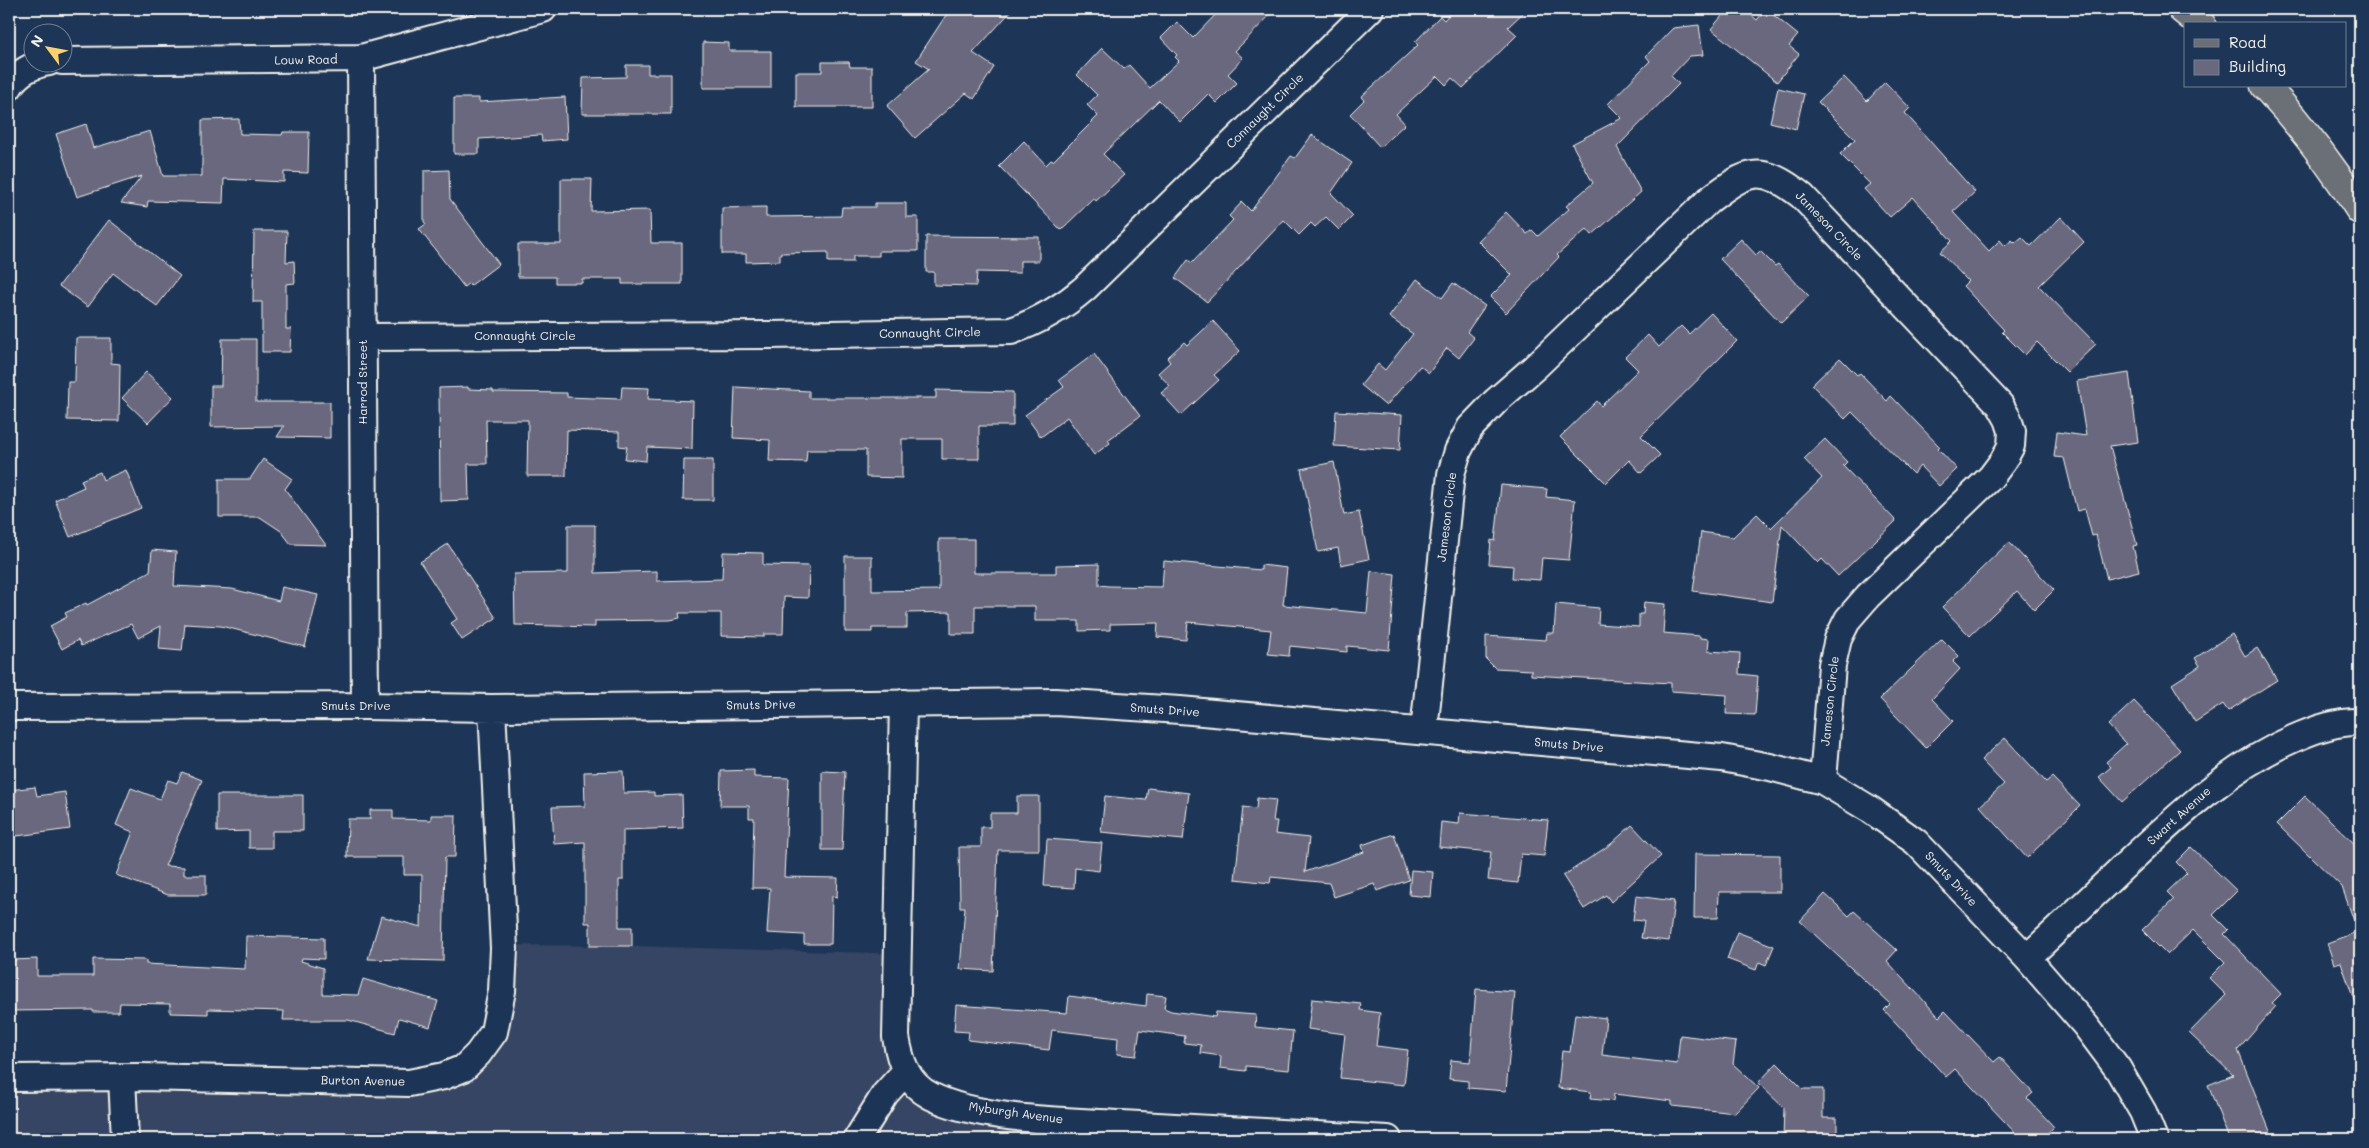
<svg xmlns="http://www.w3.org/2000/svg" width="2369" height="1148" font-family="Mali,sans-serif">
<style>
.built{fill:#344463}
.building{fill:#6a687e;stroke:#f4f1e8}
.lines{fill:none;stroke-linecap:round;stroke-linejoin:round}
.minor-casing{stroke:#f4f1e8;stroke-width:30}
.major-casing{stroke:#f4f1e8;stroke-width:31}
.minor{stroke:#1d3557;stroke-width:26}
.major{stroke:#6b6f75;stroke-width:28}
.labels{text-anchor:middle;stroke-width:4;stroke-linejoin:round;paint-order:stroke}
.street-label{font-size:12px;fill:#f4f1e8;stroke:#1d3557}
</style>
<rect width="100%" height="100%" fill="#1d3557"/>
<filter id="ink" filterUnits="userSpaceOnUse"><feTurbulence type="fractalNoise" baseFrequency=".02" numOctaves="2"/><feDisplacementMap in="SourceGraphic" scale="10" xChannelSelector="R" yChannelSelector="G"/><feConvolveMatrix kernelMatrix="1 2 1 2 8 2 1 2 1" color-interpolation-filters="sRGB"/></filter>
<g filter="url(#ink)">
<path class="built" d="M 502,945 L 632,946 L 906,954 L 899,1035 L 918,1084 L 980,1114 L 1254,1139 L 9,1139 L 9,1085 L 413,1085 L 490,1039 Z"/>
<path class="building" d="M 950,9 L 1013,9 L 973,53 L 994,67 L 974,99 L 966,93 L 915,138 L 887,106 L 929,69 L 916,61 Z
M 1221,9 L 1276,9 L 1235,51 L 1243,58 L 1228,74 L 1237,83 L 1217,103 L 1208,94 L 1180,122 L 1159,100 L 1103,154 L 1124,175 L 1096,201 L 1094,198 L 1061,230 L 999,166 L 1024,141 L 1046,165 L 1051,160 L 1053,161 L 1098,116 L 1087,105 L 1097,95 L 1077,75 L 1102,48 L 1124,69 L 1129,65 L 1150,88 L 1179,61 L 1175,57 L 1177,55 L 1161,38 L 1177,22 L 1193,38 Z
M 1454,9 L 1527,9 L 1508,27 L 1517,35 L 1463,88 L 1452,78 L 1446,85 L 1437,76 L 1396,114 L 1405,124 L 1380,147 L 1350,114 L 1364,100 L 1361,97 L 1418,45 L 1415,42 L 1440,16 L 1444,20 Z
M 1728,9 L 1744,9 L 1757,20 L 1766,9 L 1798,35 L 1789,46 L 1799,54 L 1777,82 L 1711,29 Z
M 1699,25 L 1703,55 L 1690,56 L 1671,76 L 1679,84 L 1617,147 L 1641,192 L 1592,235 L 1587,229 L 1557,255 L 1559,257 L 1506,313 L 1490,297 L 1512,275 L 1478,241 L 1506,212 L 1527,234 L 1532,230 L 1538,236 L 1569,209 L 1566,206 L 1593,183 L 1572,144 L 1622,118 L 1608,104 L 1650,61 L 1646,56 L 1673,28 Z
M 703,42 L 729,43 L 729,51 L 771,51 L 771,88 L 703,88 Z
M 822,62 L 849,62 L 850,67 L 872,67 L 872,107 L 796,107 L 796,72 L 822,72 Z
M 626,65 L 648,65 L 648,74 L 671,74 L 671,114 L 582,114 L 583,78 L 626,77 Z
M 1844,77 L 1867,101 L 1885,82 L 1910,108 L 1905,113 L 1975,192 L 1953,212 L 1989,251 L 2000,240 L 2005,246 L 2012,240 L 2015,243 L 2022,237 L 2031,246 L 2061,217 L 2084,242 L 2039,286 L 2096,344 L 2067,372 L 2037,342 L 2025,355 L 2002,332 L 2004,330 L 1963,286 L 1968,281 L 1940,252 L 1952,241 L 1913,197 L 1890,217 L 1864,189 L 1870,184 L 1840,154 L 1855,139 L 1818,102 Z
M 1778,88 L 1804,94 L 1796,129 L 1770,122 Z
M 565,97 L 567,139 L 542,141 L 541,135 L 479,139 L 479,154 L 454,154 L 454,98 L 479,98 L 479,102 Z
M 239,119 L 240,134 L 282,135 L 283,132 L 309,132 L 308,173 L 284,172 L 284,182 L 224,179 L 223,203 L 148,201 L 147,207 L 121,203 L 142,176 L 77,197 L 56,134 L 86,124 L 93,148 L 150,131 L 163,176 L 202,176 L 202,120 Z
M 1312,135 L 1352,163 L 1331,193 L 1353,216 L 1339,230 L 1326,217 L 1315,227 L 1311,223 L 1299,235 L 1284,220 L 1207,302 L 1175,278 L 1188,260 L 1192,263 L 1233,220 L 1229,216 L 1242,202 L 1251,211 L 1291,156 L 1295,158 Z
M 449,170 L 450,199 L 499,264 L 470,286 L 469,283 L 464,287 L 419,229 L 426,224 L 424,222 L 424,171 Z
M 561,179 L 592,179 L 591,211 L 650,210 L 651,243 L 682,243 L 682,284 L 622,284 L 622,279 L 582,279 L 582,283 L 555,283 L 555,277 L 518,277 L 518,244 L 561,244 Z
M 875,203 L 906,203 L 906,217 L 918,217 L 918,251 L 879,251 L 879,256 L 853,256 L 853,262 L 828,262 L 828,252 L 780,253 L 780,261 L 746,262 L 746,254 L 722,254 L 722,208 L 766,207 L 766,217 L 841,216 L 842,207 L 875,207 Z
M 109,220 L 180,276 L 157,306 L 113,273 L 88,307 L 59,286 Z
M 254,231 L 287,231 L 286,262 L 294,261 L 295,283 L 286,284 L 286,329 L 291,329 L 290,352 L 262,352 L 262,302 L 253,302 Z
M 926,236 L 1039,237 L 1039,261 L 1020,261 L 1020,273 L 977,272 L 976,286 L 934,285 L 934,272 L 926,272 Z
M 1741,239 L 1756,255 L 1760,251 L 1775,266 L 1778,264 L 1809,296 L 1781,323 L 1720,259 Z
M 1417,279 L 1442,298 L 1453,283 L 1485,306 L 1467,332 L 1474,338 L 1459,358 L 1447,348 L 1429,373 L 1420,366 L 1386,406 L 1361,385 L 1378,364 L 1385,370 L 1413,334 L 1389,317 Z
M 1711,313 L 1737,341 L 1641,436 L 1660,455 L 1641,473 L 1629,460 L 1606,483 L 1560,437 L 1597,401 L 1601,406 L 1638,370 L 1625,357 L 1648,335 L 1659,347 L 1681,326 L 1689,334 Z
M 1213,321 L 1240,351 L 1214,375 L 1219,380 L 1181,415 L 1161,393 L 1170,386 L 1158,373 L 1170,362 L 1167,358 L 1184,342 L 1187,345 Z
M 76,338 L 111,338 L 111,363 L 120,364 L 119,421 L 67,420 L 68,382 L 75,382 Z
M 222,339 L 256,339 L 256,402 L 330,402 L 330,438 L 277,437 L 284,426 L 211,427 L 211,386 L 221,386 Z
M 1094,354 L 1140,416 L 1108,440 L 1110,443 L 1094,455 L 1067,417 L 1041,437 L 1025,415 L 1064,387 L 1059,380 Z
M 1840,358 L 1857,375 L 1860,373 L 1887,401 L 1891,396 L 1940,447 L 1938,449 L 1957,469 L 1939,486 L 1920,466 L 1913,474 L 1852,412 L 1845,419 L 1812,385 Z
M 146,372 L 173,397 L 148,423 L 122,398 Z
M 2129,373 L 2138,442 L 2110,446 L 2137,545 L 2133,546 L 2139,571 L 2107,579 L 2096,535 L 2092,536 L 2085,509 L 2077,511 L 2064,458 L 2054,457 L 2057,432 L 2086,436 L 2077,381 Z
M 468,387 L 468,389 L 493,390 L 493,392 L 567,393 L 567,397 L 621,399 L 622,387 L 649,388 L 648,399 L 693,401 L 692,449 L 647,447 L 646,461 L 625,459 L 627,447 L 619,446 L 619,432 L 567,430 L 566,476 L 527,476 L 528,420 L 486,420 L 487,464 L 468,464 L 469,500 L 440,501 L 439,388 Z
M 735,387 L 809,391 L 809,398 L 936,398 L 936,390 L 1013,392 L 1013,426 L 979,426 L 979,459 L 942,459 L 942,439 L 902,439 L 902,478 L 866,477 L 866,450 L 807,450 L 806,462 L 769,461 L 770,440 L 733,438 Z
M 1336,411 L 1402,415 L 1400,450 L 1334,446 Z
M 1825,439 L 1847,462 L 1843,466 L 1896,521 L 1838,576 L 1822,559 L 1818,563 L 1782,525 L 1772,602 L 1693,591 L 1701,532 L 1733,537 L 1757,514 L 1771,528 L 1822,478 L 1804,459 Z
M 263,459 L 292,479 L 285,489 L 326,545 L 291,544 L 281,531 L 260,517 L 219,517 L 219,479 L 250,479 Z
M 684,460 L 713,460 L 713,500 L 683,500 Z
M 1334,462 L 1344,515 L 1359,512 L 1369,559 L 1341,565 L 1338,548 L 1318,552 L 1301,469 Z
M 126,470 L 141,508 L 70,537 L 55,500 L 84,487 L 81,480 L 100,472 L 103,480 Z
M 1501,485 L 1547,489 L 1546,497 L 1575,500 L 1569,560 L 1542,558 L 1540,580 L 1512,578 L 1513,566 L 1489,564 L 1491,540 L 1495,541 Z
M 568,525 L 595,525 L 595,573 L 657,571 L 657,581 L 722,579 L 723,552 L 763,553 L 763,565 L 809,566 L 808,598 L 784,597 L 783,634 L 764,634 L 764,637 L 721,636 L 721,613 L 679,613 L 680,618 L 670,620 L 595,621 L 595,627 L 515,625 L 514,574 L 568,573 Z
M 939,539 L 974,539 L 974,573 L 1056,573 L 1056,565 L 1099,564 L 1099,585 L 1109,586 L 1162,587 L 1164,561 L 1261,570 L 1261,565 L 1287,568 L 1283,605 L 1367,613 L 1371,571 L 1395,574 L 1389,650 L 1347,646 L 1347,652 L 1290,646 L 1289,656 L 1268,654 L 1271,630 L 1188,622 L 1186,640 L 1157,637 L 1158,623 L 1110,624 L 1110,630 L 1079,631 L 1079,621 L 1035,621 L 1035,606 L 975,606 L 975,634 L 951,634 L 951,612 L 907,613 L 907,628 L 872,628 L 872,632 L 845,632 L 845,556 L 872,556 L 872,591 L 939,590 Z
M 2009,542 L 2054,590 L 2034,610 L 2017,591 L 1970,636 L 1942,607 Z
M 448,544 L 496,618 L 462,640 L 451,623 L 457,619 L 420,562 Z
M 152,550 L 176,552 L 174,586 L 232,589 L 279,601 L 282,587 L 318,595 L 305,647 L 221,626 L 185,624 L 182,651 L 159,649 L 161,626 L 138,638 L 131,624 L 81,646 L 78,640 L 62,649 L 50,626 L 67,617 L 65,613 L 86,603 L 87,605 L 150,571 Z
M 1644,602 L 1665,604 L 1663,633 L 1700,636 L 1700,638 L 1709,639 L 1708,651 L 1740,653 L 1739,674 L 1758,676 L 1755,715 L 1726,714 L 1727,695 L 1671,691 L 1671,683 L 1531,675 L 1531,670 L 1495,668 L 1486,659 L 1486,636 L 1546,640 L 1547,633 L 1554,633 L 1556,604 L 1599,608 L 1598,624 L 1639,627 L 1639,614 L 1643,614 Z
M 2232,634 L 2245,656 L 2257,648 L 2277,680 L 2228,711 L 2223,704 L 2195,722 L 2172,684 L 2200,666 L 2195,658 Z
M 1942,639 L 1959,656 L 1953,662 L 1960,669 L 1932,699 L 1953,721 L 1926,748 L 1880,699 Z
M 2134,701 L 2180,750 L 2122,802 L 2099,777 L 2111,767 L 2106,762 L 2126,744 L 2108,725 Z
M 2005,738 L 2046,782 L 2052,777 L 2080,806 L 2027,858 L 1980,806 L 2004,784 L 1981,760 Z
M 754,770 L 754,777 L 789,778 L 784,877 L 838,878 L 837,897 L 832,896 L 831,944 L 804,944 L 804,935 L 767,933 L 770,888 L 752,888 L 754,818 L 749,818 L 749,806 L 720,806 L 721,771 Z
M 623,771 L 624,793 L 654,792 L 654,796 L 682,795 L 683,828 L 623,830 L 623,880 L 619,880 L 619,927 L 632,927 L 632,946 L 590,946 L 590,923 L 585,923 L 585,842 L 554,844 L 552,807 L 585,806 L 584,772 Z
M 822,771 L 845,772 L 842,850 L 822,850 Z
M 182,772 L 202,780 L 165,866 L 184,867 L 184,875 L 206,875 L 206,895 L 168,895 L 116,875 L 133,832 L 116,825 L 131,788 L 160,799 L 168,780 L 177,783 Z
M 35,787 L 37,796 L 65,792 L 70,829 L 9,837 L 9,790 Z
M 1148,788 L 1189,793 L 1183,840 L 1101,832 L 1105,796 L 1146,800 Z
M 217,795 L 303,795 L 303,831 L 272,831 L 272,848 L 249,848 L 249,831 L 217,832 Z
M 1017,796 L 1039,796 L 1039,850 L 998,850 L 993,971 L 960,969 L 965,907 L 960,907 L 959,847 L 981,847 L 981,827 L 990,827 L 990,813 L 1017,813 Z
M 2305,796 L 2360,849 L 2360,1008 L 2357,1009 L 2341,962 L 2334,964 L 2327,943 L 2359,931 L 2358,932 L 2342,887 L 2277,824 Z
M 1257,798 L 1276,800 L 1273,821 L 1277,821 L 1275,834 L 1309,838 L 1305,872 L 1364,852 L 1362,845 L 1394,834 L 1409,880 L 1377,891 L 1374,884 L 1334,897 L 1329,883 L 1271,877 L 1270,883 L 1235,879 L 1243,807 L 1256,809 Z
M 370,810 L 393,810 L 393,819 L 431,820 L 431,815 L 456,815 L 455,857 L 445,857 L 443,961 L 368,959 L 381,916 L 421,927 L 422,875 L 404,875 L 404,857 L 347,857 L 348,819 L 370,819 Z
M 1460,813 L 1548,820 L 1544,856 L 1521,854 L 1518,883 L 1488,880 L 1491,852 L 1439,847 L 1441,822 L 1459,824 Z
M 1632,825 L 1661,856 L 1611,902 L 1606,895 L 1584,909 L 1563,876 L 1611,844 Z
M 1047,839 L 1102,843 L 1099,871 L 1075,868 L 1074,888 L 1044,886 Z
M 2191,847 L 2237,891 L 2213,915 L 2228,930 L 2224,934 L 2281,994 L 2272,1003 L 2276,1006 L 2238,1050 L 2273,1139 L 2229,1139 L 2208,1085 L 2233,1075 L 2189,1033 L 2226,995 L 2209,978 L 2225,962 L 2193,930 L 2167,955 L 2142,930 L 2174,899 L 2167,892 L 2187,873 L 2176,862 Z
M 1695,854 L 1780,855 L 1780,892 L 1719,892 L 1718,918 L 1694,918 Z
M 1411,870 L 1433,872 L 1431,897 L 1409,895 Z
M 1825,894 L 1849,916 L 1854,911 L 1897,950 L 1887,961 L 1939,1017 L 1945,1011 L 1994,1062 L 2000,1057 L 2033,1093 L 2027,1098 L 2054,1127 L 2041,1139 L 2021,1139 L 1955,1069 L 1946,1077 L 1884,1010 L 1890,1004 L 1800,921 Z
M 1636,896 L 1674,901 L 1669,941 L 1641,938 L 1644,921 L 1633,920 Z
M 1737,932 L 1774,946 L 1766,965 L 1759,962 L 1756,970 L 1727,959 Z
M 246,936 L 324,938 L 324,959 L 302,958 L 301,961 L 323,968 L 323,994 L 358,995 L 363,979 L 438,1001 L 430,1027 L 399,1018 L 395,1033 L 348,1020 L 283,1020 L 284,1011 L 208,1009 L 208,1014 L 170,1013 L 170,1004 L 120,1003 L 119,1012 L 93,1012 L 93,1010 L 9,1011 L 9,980 L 12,980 L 12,960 L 37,959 L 37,976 L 93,976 L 93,959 L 146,960 L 146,964 L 245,969 Z
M 1476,989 L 1515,992 L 1506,1091 L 1468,1088 L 1468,1081 L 1449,1079 L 1451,1060 L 1470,1062 Z
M 1147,994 L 1166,996 L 1164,1008 L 1171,1011 L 1215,1017 L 1216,1012 L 1256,1015 L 1255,1027 L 1293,1031 L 1289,1070 L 1246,1066 L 1246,1071 L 1220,1068 L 1221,1056 L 1200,1053 L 1201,1045 L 1184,1043 L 1185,1036 L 1140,1030 L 1136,1056 L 1117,1054 L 1118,1038 L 1052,1030 L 1049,1050 L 968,1040 L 969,1032 L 954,1031 L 956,1005 L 1067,1013 L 1069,996 L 1146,1006 Z
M 1312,999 L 1361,1004 L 1360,1010 L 1380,1013 L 1376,1046 L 1408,1050 L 1404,1085 L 1340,1078 L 1345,1034 L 1308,1029 Z
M 1575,1014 L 1606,1018 L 1602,1055 L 1677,1064 L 1680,1035 L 1736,1042 L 1733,1064 L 1759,1088 L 1735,1113 L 1672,1106 L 1672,1101 L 1614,1094 L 1613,1101 L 1590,1099 L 1591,1092 L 1558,1088 L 1562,1051 L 1570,1052 Z
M 1777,1063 L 1803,1089 L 1823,1089 L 1823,1118 L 1837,1118 L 1837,1139 L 1783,1139 L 1784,1108 L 1758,1083 Z"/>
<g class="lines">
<g class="minor-casing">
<path id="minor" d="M 361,58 L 365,706
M 62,61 L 361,58 L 543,9
M 9,87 C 17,73 33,64 49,62
M 363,337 L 770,335 L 1011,331 C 1040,321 1062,308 1085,288 L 1370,9
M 903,703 L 896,1037 C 900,1061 907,1084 931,1096 C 978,1120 1068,1121 1122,1124 C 1210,1129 1299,1134 1388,1139
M 9,707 L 365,706 L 492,708 L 1055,702 L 1180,710 L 1722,758 L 1770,767 L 1823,781 L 1871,810 L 1916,842 L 2027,958 L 2086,1026 L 2118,1069 L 2143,1112 L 2154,1139
M 1424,731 L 1451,474 L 1458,451 L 1470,428 L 1496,401 L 1535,367 L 1709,200 C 1748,170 1761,164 1802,196 L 2000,405 L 2008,419 L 2012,431 L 2011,446 L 2003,461 L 1991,477 L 1868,596 L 1848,619 L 1838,639 L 1832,665 L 1823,781
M 2027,958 C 2059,928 2091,898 2123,867 C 2177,817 2227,768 2295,738 C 2315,729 2337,721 2360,722
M 9,1078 L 140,1077 L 409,1083 L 444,1076 L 464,1068 L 478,1054 L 494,1032 L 502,991 L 504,948 L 492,708
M 122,1078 L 125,1139
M 857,1139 L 885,1094 L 905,1072"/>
</g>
<g class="major-casing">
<path id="major" d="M 2182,9 L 2201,24
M 2265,86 C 2301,125 2332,166 2360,210"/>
</g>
<use href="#minor" class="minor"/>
<use href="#major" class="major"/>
</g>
</g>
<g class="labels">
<g class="street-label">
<text transform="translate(306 60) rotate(-1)" y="4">Louw Road</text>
<text transform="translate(1265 111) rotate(-44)" y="4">Connaught Circle</text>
<text transform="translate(1829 226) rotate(46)" y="4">Jameson Circle</text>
<text transform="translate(930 333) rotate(-1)" y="4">Connaught Circle</text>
<text x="525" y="340">Connaught Circle</text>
<text transform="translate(363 382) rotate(-90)" y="4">Harrod Street</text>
<text transform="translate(1447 517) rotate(-83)" y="4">Jameson Circle</text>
<text transform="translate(1830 701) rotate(-84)" y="4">Jameson Circle</text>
<text transform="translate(761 705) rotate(-1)" y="4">Smuts Drive</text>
<text x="356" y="710">Smuts Drive</text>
<text transform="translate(1165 710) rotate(4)" y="4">Smuts Drive</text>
<text transform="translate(1569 745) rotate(5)" y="4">Smuts Drive</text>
<text transform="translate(2179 816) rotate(-42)" y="4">Swart Avenue</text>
<text transform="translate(1951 879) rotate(47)" y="4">Smuts Drive</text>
<text transform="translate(363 1081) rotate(1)" y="4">Burton Avenue</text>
<text transform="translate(1016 1113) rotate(8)" y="4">Myburgh Avenue</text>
</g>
</g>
<rect width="2369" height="1148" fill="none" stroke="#1d3557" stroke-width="30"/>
<rect x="15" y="15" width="2339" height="1118" fill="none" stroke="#f4f1e8" stroke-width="2" filter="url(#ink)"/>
<rect x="2184" y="22" width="162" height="65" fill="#1d3557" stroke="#738091"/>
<rect x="2194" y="39" width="25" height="8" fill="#6b6f75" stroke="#738091"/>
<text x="2229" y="48" font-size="15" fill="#f4f1e8">Road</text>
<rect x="2194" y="60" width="25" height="15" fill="#6a687e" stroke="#738091"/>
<text x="2229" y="72" font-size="15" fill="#f4f1e8">Building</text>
<g transform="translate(48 48) rotate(302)"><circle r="24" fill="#1d3557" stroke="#738091"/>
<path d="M0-4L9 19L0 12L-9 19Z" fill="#ffd166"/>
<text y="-8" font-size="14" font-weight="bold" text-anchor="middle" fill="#f4f1e8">N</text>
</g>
</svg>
